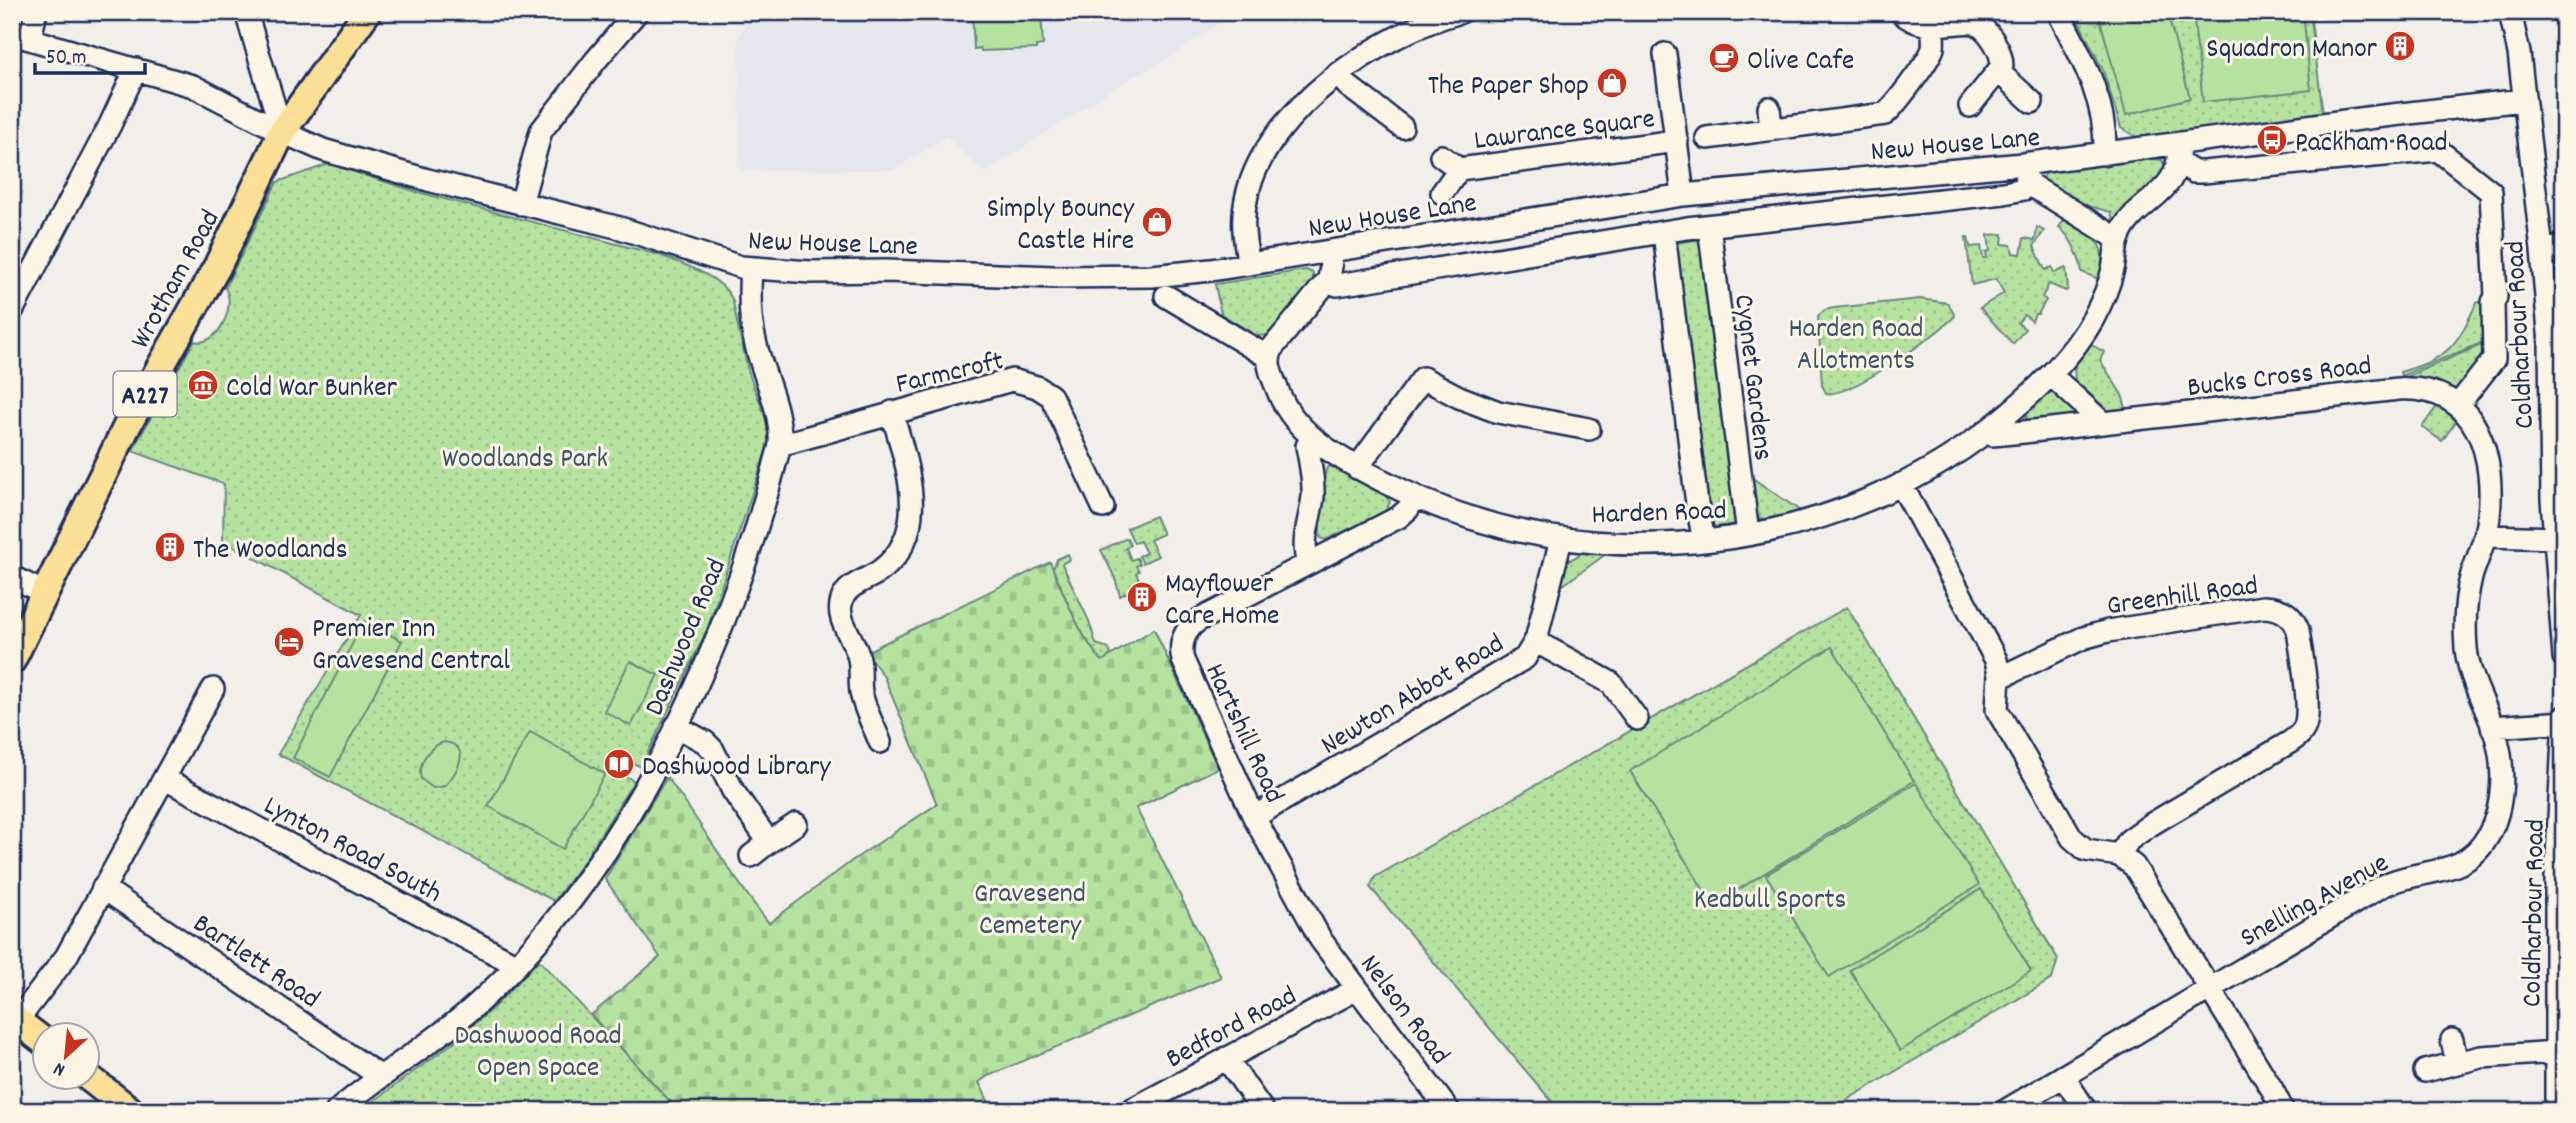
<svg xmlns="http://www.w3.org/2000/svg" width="2576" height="1123" font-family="Dekko,sans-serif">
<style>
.built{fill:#e6e6ef}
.green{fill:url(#green-dots);stroke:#68887f;stroke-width:2}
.cemetery{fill:url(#cemetery-stones);stroke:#68887f;stroke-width:2}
.pitch{fill:#b6e2a0;stroke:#68887f;stroke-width:2}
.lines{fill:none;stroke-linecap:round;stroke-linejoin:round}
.minor-casing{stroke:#1b2f5e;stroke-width:26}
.major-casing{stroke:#1b2f5e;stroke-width:32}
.minor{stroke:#fcf5e5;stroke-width:21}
.major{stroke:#fbdf96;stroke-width:26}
.labels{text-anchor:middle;stroke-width:6;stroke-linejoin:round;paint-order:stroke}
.shield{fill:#fcf5e5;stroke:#5e6a86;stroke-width:2}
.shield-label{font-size:26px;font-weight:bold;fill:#1b2f5e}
.poi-label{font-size:28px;fill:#1b2f5e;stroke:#fcf5e5;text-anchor:start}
.street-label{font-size:28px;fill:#1b2f5e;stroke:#fcf5e5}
.park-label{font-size:28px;fill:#3a536b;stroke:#fcf5e5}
</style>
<defs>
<pattern id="green-dots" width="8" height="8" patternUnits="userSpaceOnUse" patternTransform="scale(1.75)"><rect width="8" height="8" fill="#b6e2a0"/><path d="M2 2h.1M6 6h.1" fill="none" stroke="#9cc28c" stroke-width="1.8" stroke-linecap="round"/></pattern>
<pattern id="cemetery-stones" width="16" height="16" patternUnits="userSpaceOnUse" patternTransform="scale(1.75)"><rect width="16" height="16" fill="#b6e2a0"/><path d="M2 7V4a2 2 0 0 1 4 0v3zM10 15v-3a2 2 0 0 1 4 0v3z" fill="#9cc28c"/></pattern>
</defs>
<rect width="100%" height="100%" fill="#f2eeea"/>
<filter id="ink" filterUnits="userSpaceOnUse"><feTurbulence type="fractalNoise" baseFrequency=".0143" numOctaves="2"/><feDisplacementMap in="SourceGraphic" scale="14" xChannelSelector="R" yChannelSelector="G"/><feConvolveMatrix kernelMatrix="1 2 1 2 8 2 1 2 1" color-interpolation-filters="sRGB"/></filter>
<g filter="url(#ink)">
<path class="built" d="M 744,12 L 1235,12 L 1172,56 L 1132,77 L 984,173 L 947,136 L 894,170 L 741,170 L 738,38 L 749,18 Z"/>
<path class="green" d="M 2074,12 L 2310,12 L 2323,114 L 2137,137 L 2121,128 L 2103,70 Z
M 2154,159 L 2162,160 L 2165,166 L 2162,176 L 2113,221 L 2111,212 L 2081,204 L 2046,184 L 2043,179 L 2045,174 L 2050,171 Z
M 329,164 L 414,191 L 659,255 C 683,264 723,276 733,301 C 737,326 743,349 749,373 C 756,397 773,422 767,448 L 707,630 L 641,767 L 610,752 L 604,764 L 634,781 L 584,861 L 554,901 L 278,754 L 361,615 L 223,541 L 224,484 L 132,451 L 194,341 C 218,348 237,305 225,288 L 277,182 Z
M 2065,219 C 2092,236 2111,242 2098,279 L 2082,272 C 2080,257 2071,237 2059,227 Z
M 2037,227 L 2044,231 L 2034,246 L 2045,270 L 2052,267 L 2054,273 L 2066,268 L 2068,289 L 2066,291 L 2049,284 L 2042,297 L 2046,300 L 2038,314 L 2035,314 L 2032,321 L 2024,315 L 2018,323 L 2025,329 L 2013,344 L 1980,308 L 2004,293 L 1996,279 L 1972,285 L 1966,237 L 1968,237 L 1970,247 L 1981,246 L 1983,258 L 1987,258 L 1986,252 L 1990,251 L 1988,235 L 2003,234 L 2002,244 L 2011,245 L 2013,253 L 2021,254 L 2024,238 L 2035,240 Z
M 1708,238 L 1737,524 L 1708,528 L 1670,244 Z
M 1306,270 L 1313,273 L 1313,283 L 1268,335 L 1257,336 L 1221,314 L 1215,284 Z
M 1920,299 L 1948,303 L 1955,316 C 1938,334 1848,399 1826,393 L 1822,385 L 1818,316 L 1825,310 L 1834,308 Z
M 2477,302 L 2484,303 L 2486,341 L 2401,376 L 2400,372 C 2450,357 2456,347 2477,302 Z
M 2486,343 L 2486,355 L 2456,393 L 2433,382 L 2403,378 Z
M 2090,344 L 2104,352 L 2100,360 L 2122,395 L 2127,411 L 2109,411 L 2075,381 L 2074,366 Z
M 2054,391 L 2077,411 L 2074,417 L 2026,420 L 2027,410 L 2046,394 Z
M 2438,405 L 2457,420 L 2442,441 L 2422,427 Z
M 1331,466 L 1384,494 L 1390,502 L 1385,512 L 1326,540 L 1321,538 C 1318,532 1323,474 1327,468 Z
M 1748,475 L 1799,510 L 1799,511 L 1768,520 L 1756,517 Z
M 1155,516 L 1163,534 L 1150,540 L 1158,556 L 1143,563 L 1139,556 L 1146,553 L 1140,541 L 1134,543 L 1127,528 Z
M 1127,538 L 1130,545 L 1126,548 L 1131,560 L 1137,558 L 1140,564 L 1136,566 L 1139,571 L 1136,573 L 1142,585 L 1120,596 L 1115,578 L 1101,550 Z
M 1582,553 L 1606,554 L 1559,588 L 1567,562 Z
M 1068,554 L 1070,559 L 1062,564 L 1089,621 L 1096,644 L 1108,648 L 1111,655 L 1102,662 C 1079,635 1067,600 1053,569 L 1057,559 Z
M 1847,607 L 2058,959 L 2052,979 L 1828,1111 L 1560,1111 L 1370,887 L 1375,877 Z
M 539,960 L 679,1111 L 360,1111 L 450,1045 L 493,1008 Z"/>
<path class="cemetery" d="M 1050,562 C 1065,596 1078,634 1102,661 L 1154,629 L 1218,768 L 1136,808 L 1221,977 L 988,1076 L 979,1082 L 992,1109 L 989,1111 L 679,1111 L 591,1015 L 660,957 L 605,879 L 667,777 C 702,824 731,877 769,923 L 853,860 L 937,804 L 884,677 L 866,652 Z"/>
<path class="pitch" d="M 1041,12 L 1043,45 L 1036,46 L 1036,49 L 981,51 L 980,48 L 974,49 L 972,13 Z
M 2098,12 L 2167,12 L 2190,98 L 2126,115 Z
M 2193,12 L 2303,12 L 2311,90 L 2203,102 Z
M 364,621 L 402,641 L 330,777 L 293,758 Z
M 1832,647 L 1914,781 L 1713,905 L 1630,771 Z
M 630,661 L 658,675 L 631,726 L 604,711 Z
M 530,732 L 605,774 L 563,849 L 488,806 Z
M 445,742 C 473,747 457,772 445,786 L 433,788 L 421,779 C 417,764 429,745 445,742 Z
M 1916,783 L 1979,885 L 1829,977 L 1766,875 Z
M 1981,889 L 2031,971 L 1900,1051 L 1850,970 Z"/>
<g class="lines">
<g class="minor-casing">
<path id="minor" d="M 246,12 L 282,132
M 1901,12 C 1921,32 1947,23 1973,22 C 1988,28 2002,50 2002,66 L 1970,106
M 2058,12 C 2082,58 2107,101 2105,154
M 2510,12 L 2519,53 L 2542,250 L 2550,344 L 2552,499 L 2564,657
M 12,34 L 193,86 L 282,132 L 323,150 L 428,180 L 620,228 L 741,267 L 811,272 L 886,271 L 1054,277 L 1152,276 L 1211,270 L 1683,195 L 2023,164 L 2375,117 L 2523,100
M 30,38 L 36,12
M 1665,54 L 1683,195
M 1999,72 L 2032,102
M 1337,74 L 1348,86 L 1402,127
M 1769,108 L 1771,129
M 1707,138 L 1885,114 C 1894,107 1931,58 1933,48 C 1934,41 1933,33 1932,25
M 1441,156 L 1459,169
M 2179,163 L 2194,172 L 2203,172 L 2438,150 L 2491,192 L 2496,297 L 2493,302 L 2494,359 L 2458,405
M 2026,176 L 2029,184 L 2118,239
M 1442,193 L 1459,169 L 1677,141
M 521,204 L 541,131 L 596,60 L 637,12
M 1709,226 L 1748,534
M 1664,233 L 1697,504 L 1704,541
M 2542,250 L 2564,247
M 1329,252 L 1331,266 L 1329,279 L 1273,347 C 1264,364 1272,374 1278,391 C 1296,439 1353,466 1395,487 C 1589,585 1847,555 2010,412 C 2042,385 2072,356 2093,319 C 2101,304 2109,287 2113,269 C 2115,260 2115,250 2118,240 C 2131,199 2184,197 2178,144
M 1249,264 C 1244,240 1241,219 1247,195 C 1267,110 1380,33 1461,12
M 1328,281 L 1337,285 L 1363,281 L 1687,228 L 2004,193 L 2024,189 L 2029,184
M 1166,296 L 1268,357
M 12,311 L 110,125 L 136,69
M 2051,375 L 2103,423
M 1986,432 L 1992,435 L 2024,432 L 2398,389 C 2479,384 2497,458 2488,524 C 2485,541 2478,557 2472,574 C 2465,598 2464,623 2466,648 C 2469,679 2485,703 2495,733 C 2505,764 2505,806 2488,836 C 2464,879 2421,867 2382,886 L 2005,1111
M 780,445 L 1012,380 L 1037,387 L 1051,396 L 1103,507
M 1357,468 L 1423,378 L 1459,397 L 1498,412 L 1589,429
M 1901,484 L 1996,660 L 1999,675 L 1997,710 L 2072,838 L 2086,850 L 2119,855 L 2134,866 L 2272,1089 L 2283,1111
M 1415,497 L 1408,509 L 1399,517 L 1197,621 C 1184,631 1179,644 1183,660 L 1254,817 L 1321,940 L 1449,1111
M 2486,536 L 2555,538
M 1308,563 C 1300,541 1311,518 1313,496 C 1314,479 1310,463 1307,446 L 1312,437
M 12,577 L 45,593
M 1535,641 L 1611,683 L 1637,719
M 1999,678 L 2083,638 L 2108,631 L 2263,607 C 2280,607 2292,614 2298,630 C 2301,653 2312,707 2305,726 C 2302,734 2296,738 2290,742 L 2150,825 L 2129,840 L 2119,855
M 676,726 L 705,742 L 713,750 L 733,791 L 769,842 L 751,856
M 2492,727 L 2564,722
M 880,742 C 874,726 864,709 861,692 C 859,680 862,666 858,655 C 853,637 835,619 842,600 C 847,584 867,580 880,571 C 933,532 906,464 892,412
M 165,779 L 517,965
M 1254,817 L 1525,658 L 1536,640 L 1561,539
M 769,842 L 796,824
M 103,888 L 381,1077
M 17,1021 L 66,957 L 213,689
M 2452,1040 L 2457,1063
M 1226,1058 L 1263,1111
M 2425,1071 L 2481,1057 L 2557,1052
M 2063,1076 L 2086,1111
M 337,1111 C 381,1073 433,1044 476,1005 C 629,866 730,643 780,445 C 782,410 764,378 756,345 C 749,319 749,295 751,269
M 1129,1111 L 1357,989
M 2556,1111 L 2556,879 L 2564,717"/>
</g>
<g class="major-casing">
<path id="major" d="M 12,660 L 128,424 L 217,267 L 282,132 L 367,12
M 12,1017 L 46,1043
M 88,1077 L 131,1111"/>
</g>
<use href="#minor" class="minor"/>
<use href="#major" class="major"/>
</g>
</g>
<defs>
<g id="building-disc" transform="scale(1.575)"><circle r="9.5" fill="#c8321e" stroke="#fcf5e5"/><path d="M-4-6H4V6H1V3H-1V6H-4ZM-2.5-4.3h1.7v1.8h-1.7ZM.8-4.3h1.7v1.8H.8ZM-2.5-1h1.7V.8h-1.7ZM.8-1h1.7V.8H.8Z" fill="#fff"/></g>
<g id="cafe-disc" transform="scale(1.575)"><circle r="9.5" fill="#c8321e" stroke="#fcf5e5"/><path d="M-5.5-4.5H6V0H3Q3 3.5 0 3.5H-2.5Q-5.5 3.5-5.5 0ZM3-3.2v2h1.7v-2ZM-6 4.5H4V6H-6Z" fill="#fff"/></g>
<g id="shop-disc" transform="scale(1.575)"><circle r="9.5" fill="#c8321e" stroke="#fcf5e5"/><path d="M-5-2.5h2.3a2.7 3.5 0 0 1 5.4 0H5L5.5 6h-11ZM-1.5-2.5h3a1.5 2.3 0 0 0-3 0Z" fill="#fff"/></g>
<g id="bus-disc" transform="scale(1.575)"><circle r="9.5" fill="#c8321e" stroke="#fcf5e5"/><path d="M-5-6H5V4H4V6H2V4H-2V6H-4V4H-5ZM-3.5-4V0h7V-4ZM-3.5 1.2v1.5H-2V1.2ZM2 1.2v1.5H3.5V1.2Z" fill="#fff"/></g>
<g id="museum-disc" transform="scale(1.575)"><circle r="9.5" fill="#c8321e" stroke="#fcf5e5"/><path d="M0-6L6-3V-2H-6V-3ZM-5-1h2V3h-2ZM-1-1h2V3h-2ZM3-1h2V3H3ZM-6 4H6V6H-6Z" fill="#fff"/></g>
<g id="hotel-disc" transform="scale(1.575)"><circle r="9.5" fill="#c8321e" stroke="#fcf5e5"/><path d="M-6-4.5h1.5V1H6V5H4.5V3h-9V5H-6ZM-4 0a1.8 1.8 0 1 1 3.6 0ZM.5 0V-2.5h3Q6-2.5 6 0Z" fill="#fff"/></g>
<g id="library-disc" transform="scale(1.575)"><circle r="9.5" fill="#c8321e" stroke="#fcf5e5"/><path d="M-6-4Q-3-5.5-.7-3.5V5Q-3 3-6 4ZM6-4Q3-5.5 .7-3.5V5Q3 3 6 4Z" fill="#fff"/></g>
</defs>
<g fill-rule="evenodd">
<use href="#building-disc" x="2400" y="46"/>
<use href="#cafe-disc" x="1724" y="58"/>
<use href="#shop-disc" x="1612" y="83"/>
<use href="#bus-disc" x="2272" y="140"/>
<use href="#shop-disc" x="1157" y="222"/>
<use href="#museum-disc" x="203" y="385"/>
<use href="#building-disc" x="170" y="547"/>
<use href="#building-disc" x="1142" y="597"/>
<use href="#hotel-disc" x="289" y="642"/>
<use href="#library-disc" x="619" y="764"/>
</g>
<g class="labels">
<rect class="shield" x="113.5" y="371.5" width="63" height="45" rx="5"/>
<g class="shield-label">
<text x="145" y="403">A227</text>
</g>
<g class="poi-label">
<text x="2377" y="56" text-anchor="end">Squadron Manor</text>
<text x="1747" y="68">Olive Cafe</text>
<text x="1589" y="93" text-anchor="end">The Paper Shop</text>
<text x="2295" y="150">Packham Road</text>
<text x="1134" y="216" text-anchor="end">Simply Bouncy<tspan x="1134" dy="32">Castle Hire</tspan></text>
<text x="226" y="395">Cold War Bunker</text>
<text x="193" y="557">The Woodlands</text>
<text x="1165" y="591">Mayflower<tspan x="1165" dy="32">Care Home</tspan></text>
<text x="312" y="636">Premier Inn<tspan x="312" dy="32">Gravesend Central</tspan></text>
<text x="642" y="774">Dashwood Library</text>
</g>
<g class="street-label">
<text transform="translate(1564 127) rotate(-7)" y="10">Lawrance Square</text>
<text transform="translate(1955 142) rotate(-5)" y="10">New House Lane</text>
<text transform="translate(1392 213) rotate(-9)" y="10">New House Lane</text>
<text transform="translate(833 241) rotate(2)" y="10">New House Lane</text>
<text transform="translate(173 278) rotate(-61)" y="10">Wrotham Road</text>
<text transform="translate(2517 335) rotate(-93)" y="10">Coldharbour Road</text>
<text transform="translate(949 370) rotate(-13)" y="10">Farmcroft</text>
<text transform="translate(2279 374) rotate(-7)" y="10">Bucks Cross Road</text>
<text transform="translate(1756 377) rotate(83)" y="10">Cygnet Gardens</text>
<text transform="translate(1659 510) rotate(-2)" y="10">Harden Road</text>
<text transform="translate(2182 593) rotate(-8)" y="10">Greenhill Road</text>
<text transform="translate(683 636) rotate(-67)" y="10">Dashwood Road</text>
<text transform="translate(1411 692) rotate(-31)" y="10">Newton Abbot Road</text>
<text transform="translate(1247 732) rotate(65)" y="10">Hartshill Road</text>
<text transform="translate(354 847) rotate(28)" y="10">Lynton Road South</text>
<text transform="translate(2313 898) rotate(-29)" y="10">Snelling Avenue</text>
<text transform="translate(2531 913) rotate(-89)" y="10">Coldharbour Road</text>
<text transform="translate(258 959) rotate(34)" y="10">Bartlett Road</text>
<text transform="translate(1407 1008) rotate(53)" y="10">Nelson Road</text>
<text transform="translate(1230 1025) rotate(-28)" y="10">Bedford Road</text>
</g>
<g class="park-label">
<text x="1856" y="336">Harden Road<tspan x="1856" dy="32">Allotments</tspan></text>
<text x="525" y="466">Woodlands Park</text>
<text x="1030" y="901">Gravesend<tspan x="1030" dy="32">Cemetery</tspan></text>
<text x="1770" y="907">Kedbull Sports</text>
<text x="538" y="1043">Dashwood Road<tspan x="538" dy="32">Open Space</tspan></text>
</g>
</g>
<rect width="2576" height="1123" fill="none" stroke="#fcf5e5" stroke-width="42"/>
<rect x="21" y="21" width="2534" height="1081" fill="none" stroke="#1b2f5e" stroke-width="2.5" filter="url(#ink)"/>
<g transform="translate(66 1056) rotate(207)"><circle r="33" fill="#fcf5e5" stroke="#a2a6af" stroke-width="2"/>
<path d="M0-5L12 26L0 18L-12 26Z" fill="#c8321e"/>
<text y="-10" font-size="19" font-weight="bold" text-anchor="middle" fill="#1b2f5e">N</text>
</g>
<path d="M35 63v10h110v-10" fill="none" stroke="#1b2f5e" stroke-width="3.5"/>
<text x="46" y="63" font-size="21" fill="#1b2f5e" stroke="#fcf5e5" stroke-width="5" paint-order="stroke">50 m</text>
</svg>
